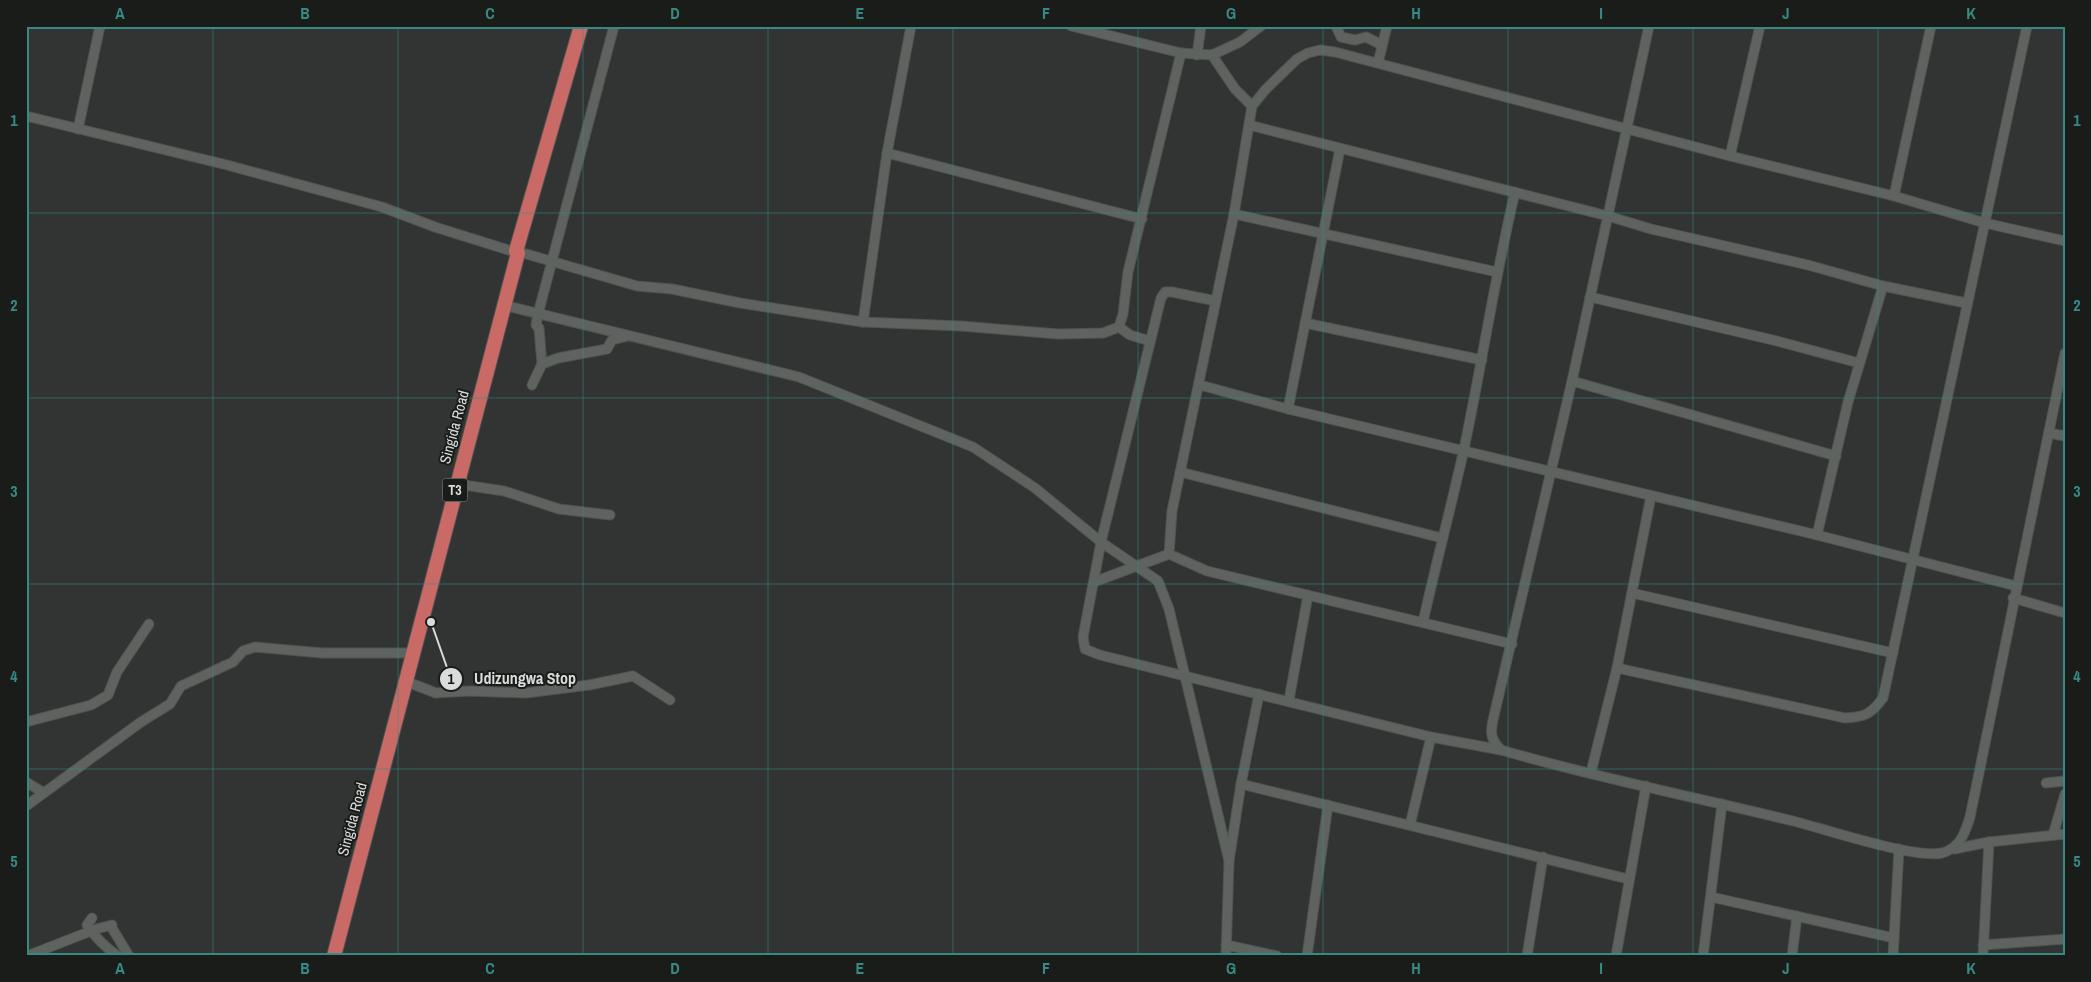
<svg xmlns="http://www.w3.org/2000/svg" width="2091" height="982" font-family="'Archivo Narrow',sans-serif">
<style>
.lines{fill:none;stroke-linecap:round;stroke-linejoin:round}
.minor-casing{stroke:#4f5250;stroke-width:11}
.trunk-casing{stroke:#4f5250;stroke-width:16}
.minor{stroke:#5f6360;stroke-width:9}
.trunk{stroke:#ca6a66;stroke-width:14}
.grid{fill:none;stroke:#378a84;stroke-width:1;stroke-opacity:0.55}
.labels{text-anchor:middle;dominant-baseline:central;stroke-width:4;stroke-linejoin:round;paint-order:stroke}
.shield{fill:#1a1c1a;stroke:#a0a2a0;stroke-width:1}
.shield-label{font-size:14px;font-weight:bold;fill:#d9dcda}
.street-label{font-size:15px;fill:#d9dcda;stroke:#1a1c1a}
.leader{fill:none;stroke:#d9dcda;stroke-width:2}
.callout-dot{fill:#d9dcda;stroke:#1a1c1a;stroke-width:2}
.mark-label{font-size:15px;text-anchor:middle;font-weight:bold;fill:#111}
.callout-label{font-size:16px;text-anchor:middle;font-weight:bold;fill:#d9dcda;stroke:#1a1c1a;stroke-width:4;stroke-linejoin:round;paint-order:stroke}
.neatline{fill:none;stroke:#378a84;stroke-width:2}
.grid-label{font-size:16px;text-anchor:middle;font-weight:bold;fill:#378a84}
</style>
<rect width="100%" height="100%" fill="#313432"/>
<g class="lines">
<defs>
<g id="minor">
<polyline points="1071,26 1181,53 1212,55 1240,42 1261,26"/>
<polyline points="1336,26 1341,37 1355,40 1366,37 1382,45"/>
<path d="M1649 26 1572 381 1493 720C1490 733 1491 740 1501 750 1597 778 1696 797 1793 821 1825 829 1914 859 1942 853 1960 848 1965 833 1970 817L2065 353"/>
<polyline points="1197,55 1201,26"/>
<polyline points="1212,55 1235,89 1252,106"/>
<polyline points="1378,63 1387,26"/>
<polyline points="26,116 227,165 382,207 435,227 518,253"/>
<polyline points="1249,125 1608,216 1651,229 1808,265 1883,286 1966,303"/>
<polyline points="78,129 100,26"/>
<polyline points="887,153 1142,219"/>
<polyline points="1730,156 1760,26"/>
<polyline points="1894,196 1931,26"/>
<polyline points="1234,214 1497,272"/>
<polyline points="516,251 637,286 672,289 740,303 863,322 961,326 1058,334 1103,333 1119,327 1123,314 1128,272 1181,53"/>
<polyline points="1590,297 1777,341 1859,363"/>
<polyline points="1216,301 1172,292 1165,292 1161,298 1101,542 1083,637 1085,649 1100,655 1431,737 1501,750"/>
<polyline points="503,305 799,377 973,447 1035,488 1101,542 1158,581 1169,609 1229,861"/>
<polyline points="863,322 887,153 911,26"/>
<polyline points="1305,323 1482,360"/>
<polyline points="1119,327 1130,335 1150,341"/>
<polyline points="542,364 539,328 536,325 538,314 614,26"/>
<polyline points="1572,381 1836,456"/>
<polyline points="532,385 542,364 558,358 607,349 612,340 628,336"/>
<polyline points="1200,385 1288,409 1817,535 2016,586"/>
<polyline points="1288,409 1340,149"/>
<polyline points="2049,433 2065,436"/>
<polyline points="1180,472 1442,538"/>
<polyline points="457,484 504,491 559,509 610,515"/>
<polyline points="1817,535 1848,402 1883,286"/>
<polyline points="1094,582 1169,554"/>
<polyline points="1632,593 1893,653"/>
<polyline points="2013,598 2065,613"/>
<path d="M1423 622C1436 564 1451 507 1464 449 1482 363 1495 277 1515 192"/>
<polyline points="1512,644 1207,571 1169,554 1172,511 1234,214 1252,106 1266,89 1297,59 1308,53 1320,50 1335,52 1730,156 1894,196 1985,223 2065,241"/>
<path d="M1617 668 1845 718C1865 717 1871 714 1883 698L2027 26"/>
<polyline points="405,681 436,693 469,691 526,693 589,685 633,676 670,700"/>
<polyline points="1289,700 1308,595"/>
<polyline points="26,722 91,705 108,695 117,672 149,624"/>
<polyline points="1591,772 1617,668 1651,496"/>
<polyline points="26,782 44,793"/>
<polyline points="2046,783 2065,781"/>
<polyline points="1241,784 1628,879"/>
<polyline points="26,806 141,722 170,704 181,686 233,662 243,651 255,647 322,653 412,653"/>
<polyline points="1410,825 1431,737"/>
<polyline points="2053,835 2065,794"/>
<polyline points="1954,849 1989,842 2065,834"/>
<polyline points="1711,897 1894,938"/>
<path d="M92 918 87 925C95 937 106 948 118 956"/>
<polyline points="1226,945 1277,956"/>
<polyline points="1983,945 2065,939"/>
<polyline points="27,956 96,929 112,925 112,928 129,956"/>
<polyline points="1226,956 1229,861 1241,784 1259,694"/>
<polyline points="1307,956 1328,805"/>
<polyline points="1527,956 1543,857"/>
<polyline points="1616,956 1646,786"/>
<polyline points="1703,956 1722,804"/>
<polyline points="1792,956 1797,916"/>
<polyline points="1893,956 1899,849"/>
<polyline points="1983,956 1989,842"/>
</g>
<polyline id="trunk" points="334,956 518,253 516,251 581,26"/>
</defs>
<!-- minor casing -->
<use href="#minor" class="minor-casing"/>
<!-- trunk casing -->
<use href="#trunk" class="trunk-casing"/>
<!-- minor -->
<use href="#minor" class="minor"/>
<!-- trunk -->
<use href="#trunk" class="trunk"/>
</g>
<!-- grid -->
<path class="grid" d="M213 26V956M398 26V956M583 26V956M768 26V956M953 26V956M1138 26V956M1323 26V956M1508 26V956M1693 26V956M1878 26V956M26 213H2065M26 398H2065M26 584H2065M26 769H2065"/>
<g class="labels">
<!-- shield labels -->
<rect class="shield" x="442.5" y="478.5" width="25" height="23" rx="4"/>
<g class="shield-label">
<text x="455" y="490">T3</text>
</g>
<!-- street labels -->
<g class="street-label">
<text transform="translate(454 427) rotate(-75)">Singida Road</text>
<text transform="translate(352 819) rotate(-75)">Singida Road</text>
</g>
</g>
<!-- callouts -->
<path class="leader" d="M431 622L451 679"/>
<g class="callout-dot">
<circle cx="431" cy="622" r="5"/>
<circle cx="451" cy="679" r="12"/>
</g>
<g class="mark-label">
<text x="451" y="684">1</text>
</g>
<g class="callout-label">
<text x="525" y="684">Udizungwa Stop</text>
</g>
<!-- border -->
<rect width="2091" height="982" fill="none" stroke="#1a1c1a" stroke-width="55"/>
<rect x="28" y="28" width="2036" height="926" class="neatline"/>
<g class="grid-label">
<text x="120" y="19">A</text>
<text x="305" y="19">B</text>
<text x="490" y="19">C</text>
<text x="675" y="19">D</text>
<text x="860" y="19">E</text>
<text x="1046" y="19">F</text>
<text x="1231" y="19">G</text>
<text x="1416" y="19">H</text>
<text x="1601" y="19">I</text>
<text x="1786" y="19">J</text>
<text x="1971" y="19">K</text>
<text x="14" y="126">1</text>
<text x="2077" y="126">1</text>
<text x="14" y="311">2</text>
<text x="2077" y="311">2</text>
<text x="14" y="497">3</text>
<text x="2077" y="497">3</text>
<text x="14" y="682">4</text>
<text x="2077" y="682">4</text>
<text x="14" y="867">5</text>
<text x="2077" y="867">5</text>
<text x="120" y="974">A</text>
<text x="305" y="974">B</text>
<text x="490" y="974">C</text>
<text x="675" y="974">D</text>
<text x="860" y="974">E</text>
<text x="1046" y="974">F</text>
<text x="1231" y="974">G</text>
<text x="1416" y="974">H</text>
<text x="1601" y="974">I</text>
<text x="1786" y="974">J</text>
<text x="1971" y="974">K</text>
</g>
</svg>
